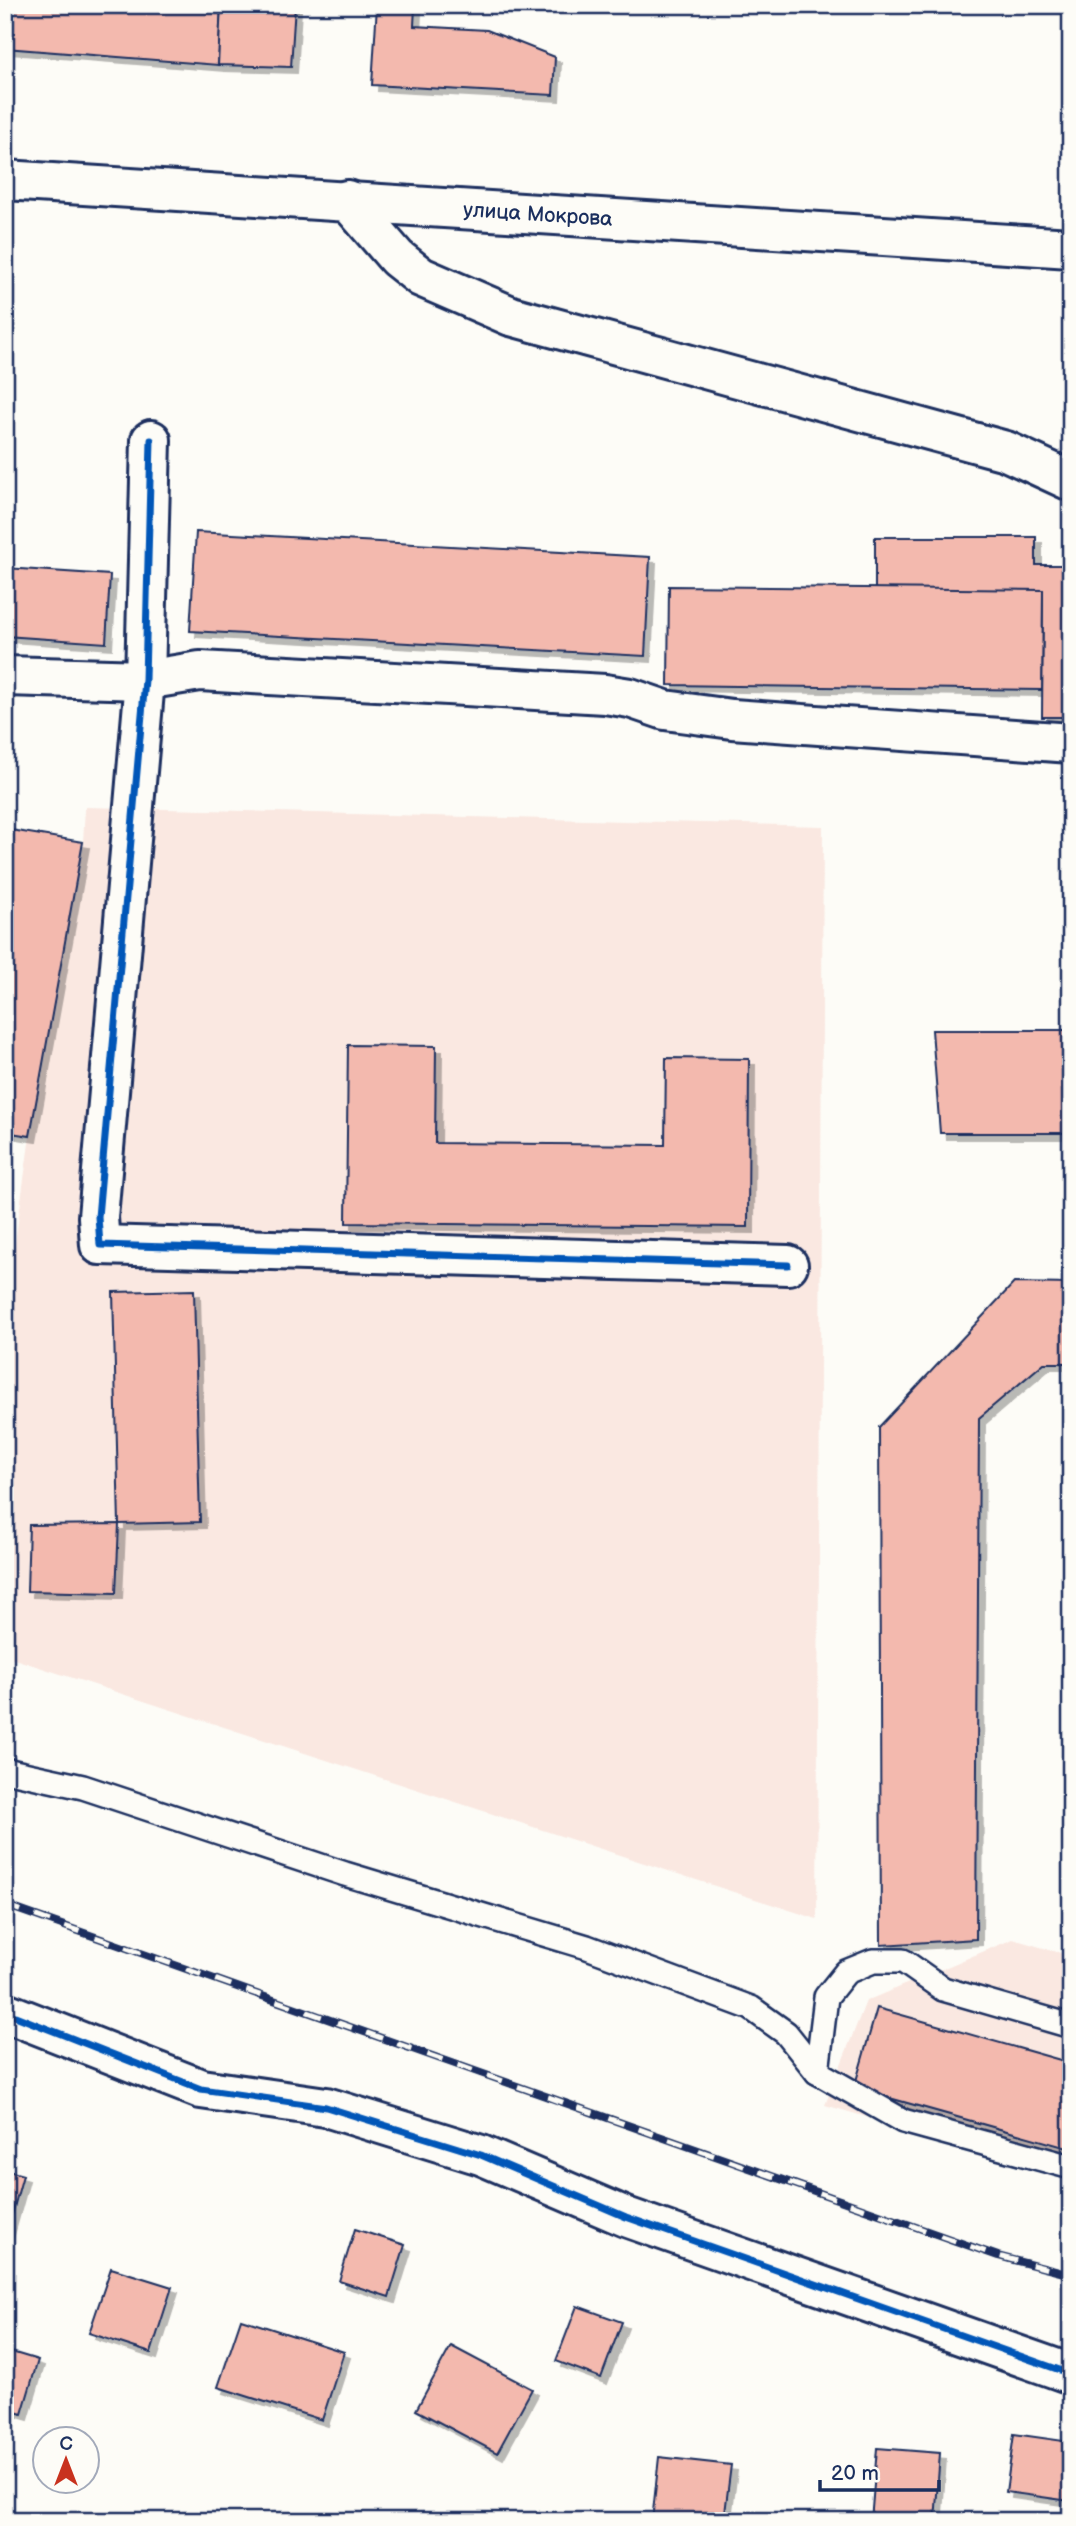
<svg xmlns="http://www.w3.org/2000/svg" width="1076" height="2526" font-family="'Balsamiq Sans',sans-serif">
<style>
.built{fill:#fae8e1}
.building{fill:#f3b9ae;stroke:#1b2f5e;stroke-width:2;filter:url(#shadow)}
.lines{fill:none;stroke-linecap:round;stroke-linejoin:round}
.service-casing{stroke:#1b2f5e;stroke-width:28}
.minor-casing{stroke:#1b2f5e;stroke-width:44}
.secondary-casing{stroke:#1b2f5e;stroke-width:44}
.service{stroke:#fdfcf7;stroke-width:23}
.minor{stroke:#fdfcf7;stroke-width:38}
.secondary{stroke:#fdfcf7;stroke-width:38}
.rail-casing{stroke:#1b2f5e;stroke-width:8}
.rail{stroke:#fdfcf7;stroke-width:5;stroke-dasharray:16;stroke-linecap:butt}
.cycleway-casing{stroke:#fdfcf7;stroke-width:11}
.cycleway{stroke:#0057b8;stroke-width:7}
.labels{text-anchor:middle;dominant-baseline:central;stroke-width:5;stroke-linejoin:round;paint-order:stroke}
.street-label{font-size:21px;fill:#1b2f5e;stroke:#fdfcf7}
</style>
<defs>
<filter id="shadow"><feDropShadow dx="6" dy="6" stdDeviation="0" flood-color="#0004"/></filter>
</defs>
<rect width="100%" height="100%" fill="#fdfcf7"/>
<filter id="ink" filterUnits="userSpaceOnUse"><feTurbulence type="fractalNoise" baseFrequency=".0143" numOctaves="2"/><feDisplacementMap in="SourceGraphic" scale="14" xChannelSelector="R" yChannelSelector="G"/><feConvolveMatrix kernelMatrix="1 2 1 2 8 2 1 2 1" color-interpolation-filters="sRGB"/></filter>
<g filter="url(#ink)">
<!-- built -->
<g class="built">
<polygon points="85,807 823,826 817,1919 5,1656 5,1315 30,1136 83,842"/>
<polygon points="1013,1939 1071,1956 1071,2176 825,2105 866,2001"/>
</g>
<!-- building -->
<g class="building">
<polygon points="5,5 221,5 218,65 5,48"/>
<polygon points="221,5 295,5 291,67 218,65"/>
<polygon points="377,5 415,7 414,26 487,30 555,57 553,95 372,85"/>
<polygon points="196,532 650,557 645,656 190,631"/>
<polygon points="875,537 1036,537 1036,565 1071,565 1071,717 1042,717 1043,590 875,590"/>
<polygon points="5,568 110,575 106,643 5,636"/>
<polygon points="669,586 1043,590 1042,690 668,685"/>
<polygon points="5,829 83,842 30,1136 5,1132"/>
<polygon points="932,1030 1071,1030 1071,1133 940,1133"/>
<polygon points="348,1045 436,1046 435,1143 665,1145 666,1058 749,1059 748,1227 346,1223"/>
<polygon points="1014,1283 1071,1284 1071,1363 1044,1363 979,1418 976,1939 881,1945 879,1427"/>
<polygon points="194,1290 200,1522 119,1524 113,1292"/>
<polygon points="119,1524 116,1593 27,1591 29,1525"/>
<polygon points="877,2008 1071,2063 1071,2149 854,2088"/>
<polygon points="5,2170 23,2175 5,2240"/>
<polygon points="355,2229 405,2245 389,2297 339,2281"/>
<polygon points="111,2268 172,2287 151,2353 89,2333"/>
<polygon points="577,2306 622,2322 601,2378 556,2361"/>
<polygon points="241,2319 344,2352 322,2420 218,2387"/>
<polygon points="451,2346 532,2389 497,2453 416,2410"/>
<polygon points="5,2350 38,2360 22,2414 5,2409"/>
<polygon points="1014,2434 1071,2442 1070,2501 1006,2492"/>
<polygon points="877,2448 940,2453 935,2521 871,2521"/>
<polygon points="659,2457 731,2465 724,2521 652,2521"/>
</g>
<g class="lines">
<defs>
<g id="service">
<polyline points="5,1770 83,1787 345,1874 587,1947 751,2008 786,2033 817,2072 903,2121 1071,2167"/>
<polyline points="817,2072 826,1997 846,1972 873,1961 903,1961 943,1989 1071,2026"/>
</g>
<g id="minor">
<polyline points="347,200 397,258 421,277 511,316 1006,451 1071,481"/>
<polyline points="151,440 145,680 98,1217 100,1245 788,1265"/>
<polyline points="5,676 145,680 200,671 605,694 630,698 665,710 732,719 1071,743"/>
<polyline points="5,2012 201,2089 326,2107 481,2155 626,2217 1071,2374"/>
</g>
<g id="secondary">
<path id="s1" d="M5 180 1071 248"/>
</g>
</defs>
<!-- service casing -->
<use href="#service" class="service-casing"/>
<!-- minor casing -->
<use href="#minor" class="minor-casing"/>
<!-- secondary casing -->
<use href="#secondary" class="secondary-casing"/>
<!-- service -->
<use href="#service" class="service"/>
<!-- minor -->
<use href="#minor" class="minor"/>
<!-- secondary -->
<use href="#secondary" class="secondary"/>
<defs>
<polyline id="rail" points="5,1905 998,2256 1071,2275"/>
</defs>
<!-- rail casing -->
<use href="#rail" class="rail-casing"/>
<!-- rail -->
<use href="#rail" class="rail"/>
<defs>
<g id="cycleway">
<polyline points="151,440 145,680 98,1217 100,1245 788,1265"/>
<polyline points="5,2012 201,2089 326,2107 481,2155 626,2217 1071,2374"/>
</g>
</defs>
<!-- cycleway casing -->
<use href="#cycleway" class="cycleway-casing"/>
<!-- cycleway -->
<use href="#cycleway" class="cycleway"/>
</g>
</g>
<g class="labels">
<!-- street labels -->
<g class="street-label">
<text stroke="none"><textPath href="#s1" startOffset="534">улица Мокрова</textPath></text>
</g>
</g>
<!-- margin -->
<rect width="1076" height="2526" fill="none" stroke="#fdfcf7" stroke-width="28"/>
<rect x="14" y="14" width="1048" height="2498" fill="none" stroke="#1b2f5e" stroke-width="2.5" filter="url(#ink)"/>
<!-- north arrow -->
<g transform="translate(66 2460)"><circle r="33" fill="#fdfcf7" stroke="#a3aaba" stroke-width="2"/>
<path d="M0-5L12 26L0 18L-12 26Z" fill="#c8321e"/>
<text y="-10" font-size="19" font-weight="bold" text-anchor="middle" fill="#1b2f5e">С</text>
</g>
<!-- scale -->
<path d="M820 2480v10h119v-10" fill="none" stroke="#1b2f5e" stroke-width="3.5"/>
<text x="831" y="2480" font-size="21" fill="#1b2f5e" stroke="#fdfcf7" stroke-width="5" paint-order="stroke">20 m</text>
</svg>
